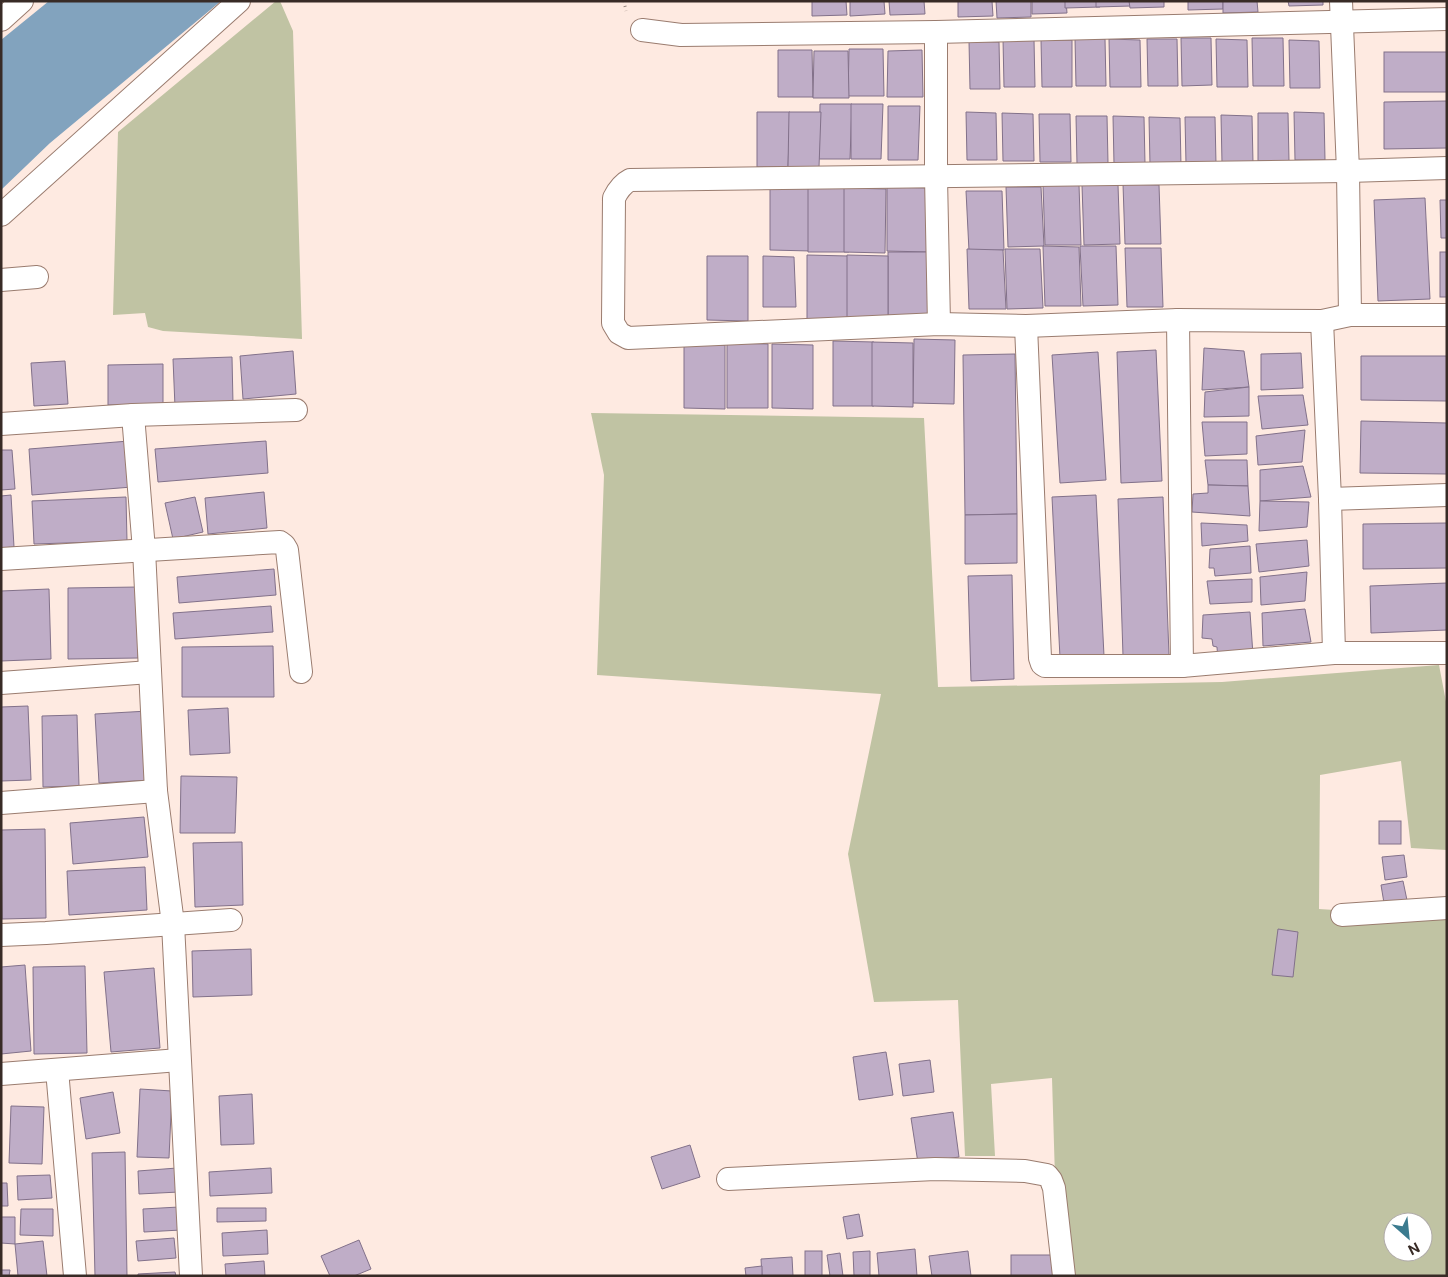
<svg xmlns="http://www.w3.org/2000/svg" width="1448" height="1277" font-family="'Public Sans',sans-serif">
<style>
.green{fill:#c0c3a3;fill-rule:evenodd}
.water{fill:#82a3be}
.building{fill:#bfadc7;stroke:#82718a}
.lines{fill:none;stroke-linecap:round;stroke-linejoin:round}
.minor-casing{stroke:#9a7c6f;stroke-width:24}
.path{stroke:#95857e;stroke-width:3;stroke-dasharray:1 4;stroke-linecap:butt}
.minor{stroke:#fff;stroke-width:22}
</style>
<rect width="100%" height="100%" fill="#feeae1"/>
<!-- green -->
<g class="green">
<polygon points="276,1 280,1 293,31 302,339 163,331 148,327 145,313 113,315 118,132"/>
<path d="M591 413 924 418 938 687 1222 682 1439 665 1447 707V850L1411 848 1401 761 1320 775 1319 909 1447 917V1276H1065L1055 1178 1052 1078 991 1084 995 1156H965L958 1000 874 1002 848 854 881 694 597 675 604 475ZM1393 1222H1423V1252H1393Z"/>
</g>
<!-- water -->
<polygon class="water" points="49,1 221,1 50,143 1,190 1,40"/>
<!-- building -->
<g class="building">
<polygon points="812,1 846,1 847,15 812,16"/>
<polygon points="850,1 884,1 885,14 850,16"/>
<polygon points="889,1 924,1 925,14 890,15"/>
<polygon points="958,1 992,1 993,16 958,17"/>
<polygon points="996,1 1031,1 1031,17 997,18"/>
<polygon points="1032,1 1066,1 1067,13 1032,14"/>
<polygon points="1065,1 1099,1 1100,7 1065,8"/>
<polygon points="1096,1 1131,1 1131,6 1096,7"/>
<polygon points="1129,1 1164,1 1164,7 1130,8"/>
<polygon points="1188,1 1223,1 1223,9 1188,10"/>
<polygon points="1223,1 1257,1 1258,12 1223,13"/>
<polygon points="1288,1 1323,1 1323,5 1289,6"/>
<polygon points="1075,38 1105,39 1106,86 1076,86"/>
<polygon points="1181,38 1211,38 1212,85 1182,86"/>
<polygon points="1252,38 1283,38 1284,86 1253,86"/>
<polygon points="1003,39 1034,40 1035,87 1004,87"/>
<polygon points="1109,39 1140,40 1141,87 1110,87"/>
<polygon points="1147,39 1177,39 1178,86 1148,86"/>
<polygon points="1216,39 1247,40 1248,87 1217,87"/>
<polygon points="1041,40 1072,40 1072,87 1042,87"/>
<polygon points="1289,40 1319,41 1320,88 1290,88"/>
<polygon points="969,41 999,42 1000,89 970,89"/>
<polygon points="849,49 883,49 884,96 848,96"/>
<polygon points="778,50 812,50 813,97 778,97"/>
<polygon points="922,50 923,97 887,97 888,51"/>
<polygon points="814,51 848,51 849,98 813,98"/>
<rect x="1384" y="52" width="63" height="40"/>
<polygon points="1447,101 1447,148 1384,149 1384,102"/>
<polygon points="820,104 852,104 850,159 819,159"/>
<polygon points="851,104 883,104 881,159 851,159"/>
<polygon points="888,106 920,106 918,160 888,160"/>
<polygon points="757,112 790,112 788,167 757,167"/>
<polygon points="789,112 821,112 819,167 788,167"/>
<polygon points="966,112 996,113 997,160 967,160"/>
<polygon points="1294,112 1324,113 1325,160 1295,160"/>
<polygon points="1002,113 1033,114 1034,161 1003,161"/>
<polygon points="1258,113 1288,113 1289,161 1258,161"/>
<polygon points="1039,114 1070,114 1071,162 1040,162"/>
<polygon points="1221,115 1252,116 1253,163 1222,163"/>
<polygon points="1076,116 1107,116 1108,163 1077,164"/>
<polygon points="1113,116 1144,117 1145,164 1114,164"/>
<polygon points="1149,117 1180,118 1181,166 1150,165"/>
<polygon points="1185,117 1215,117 1216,164 1186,164"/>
<polygon points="1123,184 1159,185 1161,244 1125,244"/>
<polygon points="1043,185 1079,185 1081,245 1045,245"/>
<polygon points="1082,185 1118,185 1120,244 1084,245"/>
<polygon points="770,186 811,187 811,251 770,250"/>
<polygon points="808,187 849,188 849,252 808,252"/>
<polygon points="887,187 928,188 928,252 887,251"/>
<polygon points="1006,187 1041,187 1044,246 1008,247"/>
<polygon points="844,188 886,189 885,253 844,252"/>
<polygon points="966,191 1002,191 1004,250 969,251"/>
<polygon points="1425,198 1430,299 1378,301 1374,200"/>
<polygon points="1440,200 1447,200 1447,238 1441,238"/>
<polygon points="1043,246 1079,247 1081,306 1045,306"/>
<polygon points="1080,246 1116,246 1118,305 1083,306"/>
<polygon points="1125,248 1161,248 1163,307 1127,307"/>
<polygon points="967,249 1003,250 1006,309 969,309"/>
<polygon points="1005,249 1040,249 1043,308 1007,309"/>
<rect x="888" y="252" width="41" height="64"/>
<rect x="1440" y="252" width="7" height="45"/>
<polygon points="807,255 848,256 848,320 807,319"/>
<polygon points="847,255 888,256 888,320 847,319"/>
<polygon points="707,256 748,256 748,321 707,320"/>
<polygon points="763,256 794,257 796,307 763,307"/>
<polygon points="914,339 955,340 954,404 913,403"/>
<polygon points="833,341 874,342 874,406 833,406"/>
<polygon points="872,342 913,343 913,407 872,406"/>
<polygon points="727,343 768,344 768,408 727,408"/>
<polygon points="684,344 725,345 725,409 684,408"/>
<polygon points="772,344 813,345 813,409 772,408"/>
<polygon points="1204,348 1244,351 1249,387 1202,390"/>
<polygon points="1156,350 1162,481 1121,483 1117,352"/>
<polygon points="293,351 296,394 243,399 240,356"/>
<polygon points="1098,352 1106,480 1060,483 1052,355"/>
<polygon points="1301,353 1303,388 1261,390 1261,354"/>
<polygon points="1015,354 1017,514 965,515 963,355"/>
<polygon points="1361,356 1447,356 1447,401 1361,400"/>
<polygon points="232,357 233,404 175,407 173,359"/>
<polygon points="65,361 68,404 34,406 31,363"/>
<polygon points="163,364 163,404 108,405 108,365"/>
<polygon points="1249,387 1249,416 1204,417 1205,392"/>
<polygon points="1303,395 1308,425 1262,429 1258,396"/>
<polygon points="1361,421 1447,423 1447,474 1360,473"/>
<polygon points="1202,422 1247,422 1247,454 1205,456"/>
<polygon points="1305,430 1302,462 1258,465 1256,436"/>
<polygon points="129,441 132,487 32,495 29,449"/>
<polygon points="266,441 268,473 158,482 155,449"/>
<polygon points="1,450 12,450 15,489 1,490"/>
<polygon points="1205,460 1247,460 1248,486 1208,485"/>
<polygon points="1303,466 1311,497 1260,501 1260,470"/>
<polygon points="1208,485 1248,486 1250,516 1192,512 1193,494 1208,493"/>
<polygon points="264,492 267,528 208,534 205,498"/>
<polygon points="11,495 14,547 1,548 1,496"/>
<polygon points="1096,495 1104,656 1060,658 1052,497"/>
<polygon points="126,497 127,541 34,544 32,501"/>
<polygon points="195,497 203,532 173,539 165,503"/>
<polygon points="1163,497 1169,655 1123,656 1118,499"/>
<polygon points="1260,501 1309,502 1307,527 1259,531"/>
<polygon points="1017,514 1017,563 965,564 965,515"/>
<polygon points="1201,523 1247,525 1248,541 1202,546"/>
<polygon points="1447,523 1447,568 1363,569 1363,524"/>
<polygon points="1307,540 1309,566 1259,572 1256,544"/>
<polygon points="1250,546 1251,573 1215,576 1214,568 1209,568 1210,549"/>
<polygon points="274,569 276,595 179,603 177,577"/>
<polygon points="1307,572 1305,601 1261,605 1260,577"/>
<polygon points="1012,575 1014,679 971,681 968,576"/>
<polygon points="1252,579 1252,602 1210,604 1207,581"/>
<polygon points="1447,583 1447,630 1371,633 1370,586"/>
<polygon points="139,587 138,658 68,659 68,588"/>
<polygon points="49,589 51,659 1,661 1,591"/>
<polygon points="271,606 273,632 175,639 173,613"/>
<polygon points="1305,609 1311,642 1263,646 1262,613"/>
<polygon points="1250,612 1253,655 1218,661 1217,647 1213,646 1212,639 1202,638 1203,615"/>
<polygon points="273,646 274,697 182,697 182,647"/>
<polygon points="28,706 31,780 1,781 1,707"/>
<polygon points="228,708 230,753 190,755 188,710"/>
<polygon points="148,711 151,780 99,783 95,714"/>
<polygon points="77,715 79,786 43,787 42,716"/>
<polygon points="181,776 237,777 235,833 180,833"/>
<polygon points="144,817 148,857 73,864 70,823"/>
<rect x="1379" y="821" width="22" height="23"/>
<polygon points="45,829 46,918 2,919 1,830"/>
<polygon points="242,842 243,905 195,907 193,843"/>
<polygon points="1404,855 1407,877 1385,880 1382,857"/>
<polygon points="145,867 147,910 69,915 67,871"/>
<polygon points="1403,881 1408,905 1385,909 1381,885"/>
<polygon points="1278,929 1298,932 1293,977 1272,975"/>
<polygon points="251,949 252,995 193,997 192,951"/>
<polygon points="25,965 31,1051 1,1054 1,967"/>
<polygon points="85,966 87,1053 34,1054 33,967"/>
<polygon points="154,968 160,1048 111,1052 104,972"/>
<polygon points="886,1052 893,1095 859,1100 853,1057"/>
<polygon points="930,1060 934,1092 903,1096 899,1064"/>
<polygon points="140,1089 172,1091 169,1158 137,1157"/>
<polygon points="113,1092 120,1133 86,1139 80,1098"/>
<polygon points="252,1094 254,1144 221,1145 219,1096"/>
<polygon points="11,1106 44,1107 42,1164 9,1163"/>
<polygon points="953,1112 959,1157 918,1163 911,1118"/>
<polygon points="690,1145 700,1177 662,1189 651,1157"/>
<polygon points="125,1152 127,1276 95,1276 92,1153"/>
<polygon points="177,1168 179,1192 139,1194 138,1171"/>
<polygon points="271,1168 272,1193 210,1196 209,1172"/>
<polygon points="50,1175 52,1198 18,1200 17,1176"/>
<polygon points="1,1183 7,1183 8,1206 1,1206"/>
<polygon points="179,1207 181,1230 144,1232 143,1209"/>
<polygon points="217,1208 266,1208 266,1221 217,1222"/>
<polygon points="21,1209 53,1209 53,1236 20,1235"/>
<polygon points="859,1214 863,1236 847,1239 843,1217"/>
<polygon points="1,1217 15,1217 15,1244 1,1243"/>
<polygon points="267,1230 268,1254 223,1256 222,1233"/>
<polygon points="174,1238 176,1258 138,1261 136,1241"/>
<polygon points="359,1240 371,1269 354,1276 330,1276 321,1256"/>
<polygon points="43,1241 47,1276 18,1276 15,1244"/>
<polygon points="915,1249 917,1276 879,1276 877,1253"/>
<rect x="805" y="1251" width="17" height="25"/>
<polygon points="870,1251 870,1276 854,1276 853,1252"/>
<polygon points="968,1251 971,1276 932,1276 929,1256"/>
<polygon points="840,1253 843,1276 830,1276 827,1255"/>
<rect x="1011" y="1255" width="44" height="21"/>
<polygon points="792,1257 793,1276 762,1276 761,1259"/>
<polygon points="264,1261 265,1276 226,1276 225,1264"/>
<polygon points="762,1266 762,1276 746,1276 745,1268"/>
<polygon points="1,1270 10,1270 9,1276 1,1276"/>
<polygon points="175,1272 176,1276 138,1276 138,1274"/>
</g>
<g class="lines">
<defs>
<g id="minor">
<polyline points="1341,1 1348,171 1350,315"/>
<polyline points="1,20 22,1"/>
<polyline points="642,30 681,35 936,32 1447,19"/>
<polyline points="936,32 936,177 939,324"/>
<path d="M1447 168 1348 171 630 180C622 184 618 190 614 198L613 323 619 333 628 338 939 324 1026 326 1178 320 1322 321 1350 315H1447"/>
<polyline points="1,215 239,1"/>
<polyline points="1,280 37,277"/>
<polyline points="1178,320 1182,666"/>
<polyline points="1322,321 1330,499 1334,653"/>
<polyline points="1026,326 1040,658 1042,664 1045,666 1182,666 1334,653 1447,653"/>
<polyline points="133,415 144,550 156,791 173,924 191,1276"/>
<polyline points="1,424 133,415 296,410"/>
<polyline points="1330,499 1447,495"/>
<polyline points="1,559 280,542 284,545 287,550 301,672"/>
<polyline points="1,683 150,672"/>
<polyline points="1,803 156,791"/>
<polyline points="1342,915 1447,908"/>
<polyline points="1,935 46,933 231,920"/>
<polyline points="57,1070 75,1276"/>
<polyline points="1,1074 179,1060"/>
<polyline points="728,1179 935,1169 1025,1171 1047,1175 1051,1180 1054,1188 1064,1276"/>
</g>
</defs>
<!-- minor casing -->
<use href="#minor" class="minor-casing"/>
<!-- path -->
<polyline class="path" points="624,1 626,11"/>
<!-- minor -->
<use href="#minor" class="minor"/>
</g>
<!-- border -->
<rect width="1448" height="1277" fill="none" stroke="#382b26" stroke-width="5"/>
<!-- north arrow -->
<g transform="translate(1408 1237) rotate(153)"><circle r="24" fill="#ffffff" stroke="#afaaa8"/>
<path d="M0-4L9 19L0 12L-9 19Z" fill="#3b7b8f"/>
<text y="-8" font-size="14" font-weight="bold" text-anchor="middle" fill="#382b26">N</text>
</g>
</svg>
